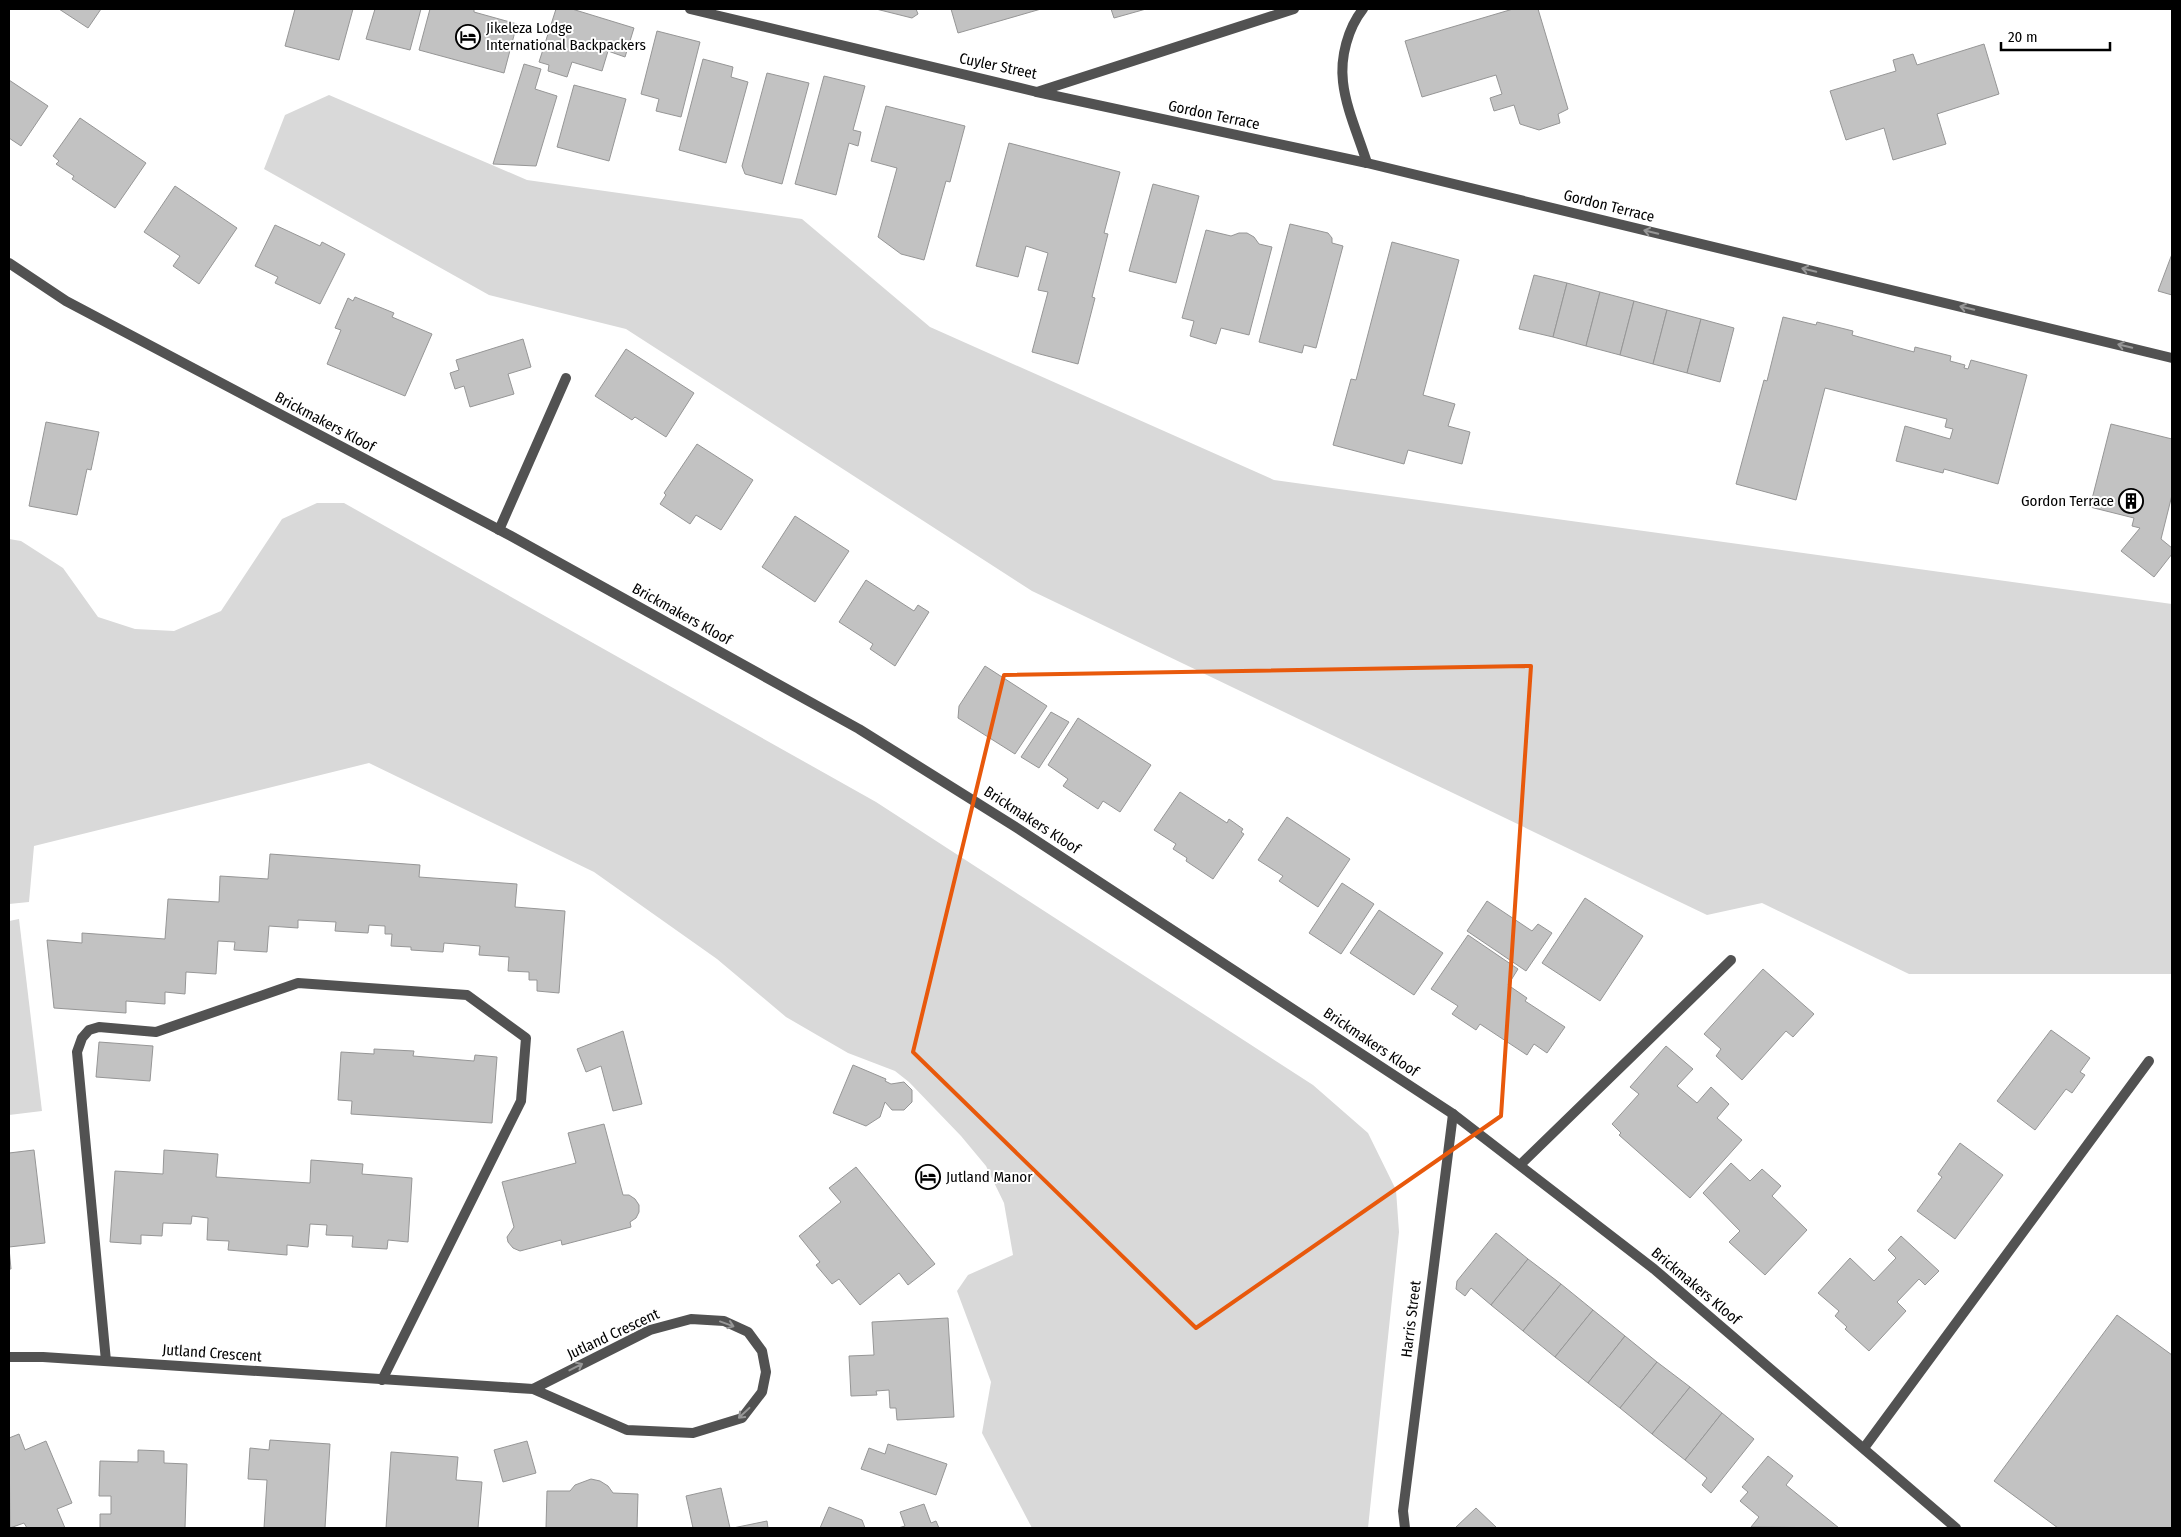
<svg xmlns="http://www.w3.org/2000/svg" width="2181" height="1537" font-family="'Fira Sans Condensed',sans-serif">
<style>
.green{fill:#d9d9d9}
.building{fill:#c2c2c2;stroke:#969696}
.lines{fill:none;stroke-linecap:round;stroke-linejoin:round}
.service{stroke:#525252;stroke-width:10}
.minor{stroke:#525252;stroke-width:10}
.tertiary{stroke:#525252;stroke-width:10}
.oneway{stroke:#979797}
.marked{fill:none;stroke:#e8590c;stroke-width:4;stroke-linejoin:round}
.labels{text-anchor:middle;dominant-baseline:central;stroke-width:4;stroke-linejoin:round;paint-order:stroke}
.poi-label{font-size:15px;fill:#000;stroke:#fff;text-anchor:start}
.street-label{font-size:15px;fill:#000;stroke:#fff}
</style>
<rect width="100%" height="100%" fill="#fff"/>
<!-- green -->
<g class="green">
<polygon points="329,95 527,180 802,219 930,327 1274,480 2172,604 2172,974 1909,974 1762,903 1707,915 1032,591 626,329 489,295 264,169 285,115"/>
<polygon points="317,503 344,503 876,802 1313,1085 1368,1133 1396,1190 1399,1232 1368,1528 1032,1528 982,1433 991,1382 957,1291 968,1275 1013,1255 1004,1203 986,1166 961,1136 909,1082 895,1071 848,1053 786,1017 717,959 594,872 369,763 34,846 29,902 9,904 9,539 21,541 63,568 98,617 135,629 174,631 221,611 282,519"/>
<polygon points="19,919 42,1111 9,1115 9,921"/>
</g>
<!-- building -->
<g class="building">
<polygon points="59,9 101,9 88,28"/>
<polygon points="295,9 353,9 339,60 285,46"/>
<polygon points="375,9 421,9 410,50 366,39"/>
<polygon points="430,9 474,9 474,12 517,24 504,73 419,50"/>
<polygon points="556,9 572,9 634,28 625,57 608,51 602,71 572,62 567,77 548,71 549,65 539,62"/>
<polygon points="876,9 916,9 918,14 912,18"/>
<polygon points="951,9 1041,9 958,33"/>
<polygon points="1111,9 1146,9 1114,18"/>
<polygon points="1513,9 1538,9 1568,109 1558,114 1560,123 1539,130 1520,124 1514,105 1494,111 1490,98 1502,94 1496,75 1422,97 1405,41"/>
<polygon points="657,31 700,42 681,117 656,111 659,99 641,94"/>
<polygon points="1984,44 1999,94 1937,114 1946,144 1893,160 1884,128 1846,140 1830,91 1896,71 1893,60 1913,54 1917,65"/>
<polygon points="703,59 733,67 731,77 748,82 726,163 679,150"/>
<polygon points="524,64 541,69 535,89 557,96 536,166 493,164"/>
<polygon points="767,73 809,83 782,184 745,174 742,166"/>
<polygon points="824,76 865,86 853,130 861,132 858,146 849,143 836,195 795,184"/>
<polygon points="9,80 48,106 21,146 9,138"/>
<polygon points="574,85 626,99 609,161 557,147"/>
<polygon points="886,106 965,126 950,182 946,181 924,260 901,254 878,237 897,168 871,161"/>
<polygon points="80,118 146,163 115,208 72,179 74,176 56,164 59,161 53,156"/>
<polygon points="1009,143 1120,172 1104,233 1108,234 1092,297 1095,298 1078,364 1032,352 1048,292 1038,290 1048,253 1026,246 1018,277 976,266"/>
<polygon points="1153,184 1199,196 1176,283 1129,271"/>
<polygon points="175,186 237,228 199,284 173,266 180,256 144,232"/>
<polygon points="1290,224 1328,233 1332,238 1332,243 1343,246 1316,348 1304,345 1302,353 1259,342"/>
<polygon points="275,225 320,246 322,242 345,254 320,304 275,283 278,277 255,266"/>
<polygon points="1206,230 1231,236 1239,233 1247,233 1254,237 1259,244 1272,247 1249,335 1221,328 1216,344 1190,336 1194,321 1182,318"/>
<polygon points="1392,242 1459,260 1423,395 1455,404 1448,426 1470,432 1462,464 1408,450 1404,464 1333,445 1351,379 1356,380"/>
<polygon points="2172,254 2172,295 2158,291"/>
<polygon points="1534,275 1567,283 1553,337 1519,329"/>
<polygon points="1567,283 1600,292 1586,346 1553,337"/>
<polygon points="1600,292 1634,301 1620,355 1586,346"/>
<polygon points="355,297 394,313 392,317 432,334 405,396 327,364 341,330 335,328 348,298 353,301"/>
<polygon points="1634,301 1667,310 1653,364 1620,355"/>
<polygon points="1667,310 1701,319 1687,373 1653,364"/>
<polygon points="1783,317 1816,325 1817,322 1853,331 1852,335 1914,352 1915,347 1951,356 1950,361 1965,365 1964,368 1968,369 1971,360 2027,375 1998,484 1944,469 1943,473 1896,461 1905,426 1950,439 1953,429 1945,427 1947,419 1825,388 1796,500 1736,484 1764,380 1767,381"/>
<polygon points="1701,319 1734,328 1720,382 1687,373"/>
<polygon points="523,339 531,367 508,374 514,394 470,407 464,386 455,389 450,373 459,370 456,360"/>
<polygon points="626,349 694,393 666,437 635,417 632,420 595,396"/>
<polygon points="46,422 99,432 91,470 87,469 77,515 29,506"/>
<polygon points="2111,424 2172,439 2172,495 2161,539 2172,548 2172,554 2154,577 2121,551 2140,528 2132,526 2134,518 2090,507"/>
<polygon points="697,444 753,480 721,530 696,515 690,524 660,504 666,495 664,493"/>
<polygon points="795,516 849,551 815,602 762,567"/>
<polygon points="866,580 914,611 918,605 929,612 895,666 870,649 873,644 839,622"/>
<polygon points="985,666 1047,706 1015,754 958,718 959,706"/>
<polygon points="1051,712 1069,722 1039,768 1021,757"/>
<polygon points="1078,718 1151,765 1120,812 1103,801 1098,809 1063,786 1068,779 1048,765"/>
<polygon points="1180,792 1227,823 1229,819 1243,829 1241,832 1244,834 1213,879 1186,861 1187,858 1173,849 1176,844 1154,830"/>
<polygon points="1287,817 1350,859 1318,907 1279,881 1283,876 1258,860"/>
<polygon points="270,854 420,865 419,877 517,884 515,907 565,911 559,993 537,991 537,980 529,980 529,972 508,971 509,957 479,955 480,946 444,943 443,952 411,950 411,947 391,946 392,934 385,934 385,926 369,925 368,933 335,931 336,922 298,920 298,928 269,926 267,952 234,950 235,942 218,941 216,974 186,972 185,994 165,992 165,1004 126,1001 126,1013 54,1008 47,940 82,943 82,933 165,939 168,899 219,902 220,876 268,879"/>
<polygon points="1342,883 1374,904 1341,954 1309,933"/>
<polygon points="1585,898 1643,936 1600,1001 1542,963"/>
<polygon points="1487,901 1532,931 1538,924 1552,933 1526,971 1467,931"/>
<polygon points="1379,910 1443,953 1414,995 1350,953"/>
<polygon points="1468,935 1518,969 1508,985 1527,998 1525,1001 1565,1027 1547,1053 1534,1044 1527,1055 1480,1024 1476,1030 1452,1014 1458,1006 1431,989"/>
<polygon points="1763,969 1814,1014 1793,1037 1786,1031 1742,1080 1716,1056 1721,1049 1704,1034"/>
<polygon points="2051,1030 2090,1058 2080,1072 2085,1075 2072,1093 2066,1089 2035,1130 1997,1101"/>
<polygon points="623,1031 642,1104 613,1111 601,1066 586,1072 577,1049"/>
<polygon points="99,1042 153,1046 150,1081 96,1077"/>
<polygon points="1666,1046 1693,1069 1677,1086 1697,1103 1711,1087 1729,1104 1717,1118 1742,1140 1690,1198 1619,1135 1621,1133 1612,1124 1639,1094 1630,1087"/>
<polygon points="374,1049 414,1051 413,1056 474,1061 475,1055 497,1057 492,1123 351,1114 352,1101 338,1100 341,1052 374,1054"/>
<polygon points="853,1065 886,1079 885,1081 891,1084 904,1082 912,1090 912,1102 904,1110 892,1110 885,1102 880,1117 866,1126 833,1113"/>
<polygon points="604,1124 623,1195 629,1195 635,1199 639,1205 639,1212 636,1218 630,1222 631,1227 562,1245 561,1240 520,1251 513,1248 508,1242 507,1237 514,1227 502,1182 576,1163 568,1133"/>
<polygon points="1960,1143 2003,1175 1955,1239 1917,1211 1942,1177 1938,1174"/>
<polygon points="34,1150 45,1243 9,1247 9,1153"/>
<polygon points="164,1150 218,1154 216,1177 310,1183 311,1160 363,1164 362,1174 412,1178 408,1242 388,1240 387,1249 352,1247 353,1236 326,1235 327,1225 310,1224 308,1247 287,1245 287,1255 228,1250 229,1241 207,1240 208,1218 192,1216 191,1224 163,1223 162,1236 141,1235 141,1244 110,1242 115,1171 163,1174"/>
<polygon points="1731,1163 1750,1181 1762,1169 1781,1186 1772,1196 1807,1230 1765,1275 1729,1242 1740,1231 1703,1193"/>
<polygon points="856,1167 935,1264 908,1285 899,1273 860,1305 839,1279 832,1284 816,1265 820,1262 799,1236 841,1202 829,1188"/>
<polygon points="1496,1233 1528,1259 1491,1305 1471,1288 1465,1296 1456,1289 1457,1281"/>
<polygon points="1901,1236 1939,1271 1925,1285 1919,1279 1897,1302 1906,1311 1869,1351 1845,1329 1847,1327 1835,1316 1839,1311 1818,1293 1850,1258 1874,1281 1896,1258 1888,1250"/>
<polygon points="9,1248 11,1269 9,1269"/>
<polygon points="1528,1259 1561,1284 1523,1331 1491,1305"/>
<polygon points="1561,1284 1593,1310 1555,1357 1523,1331"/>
<polygon points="1593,1310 1625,1336 1588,1383 1555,1357"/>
<polygon points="2117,1315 2172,1355 2172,1528 2058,1528 1994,1481"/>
<polygon points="948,1318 954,1417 897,1420 896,1408 890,1408 889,1390 876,1391 877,1395 851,1396 849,1356 874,1355 872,1322"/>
<polygon points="1625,1336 1657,1362 1620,1408 1588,1383"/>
<polygon points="1657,1362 1690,1387 1652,1434 1620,1408"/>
<polygon points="1690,1387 1722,1413 1685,1460 1652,1434"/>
<polygon points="1722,1413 1754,1439 1711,1493 1702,1485 1707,1478 1685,1460"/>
<polygon points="19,1434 25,1450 46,1441 72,1503 57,1509 65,1528 27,1528 24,1523 10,1528 9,1438"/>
<polygon points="270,1440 330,1444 325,1528 264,1528 267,1480 248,1479 250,1448 269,1450"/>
<polygon points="527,1441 536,1473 503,1482 494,1450"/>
<polygon points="888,1444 947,1464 936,1495 861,1469 869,1448 885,1454"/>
<polygon points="138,1450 164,1451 164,1463 187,1464 185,1528 100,1528 100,1514 111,1514 111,1496 99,1496 100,1461 138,1462"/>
<polygon points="391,1452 458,1457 456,1480 482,1482 478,1528 386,1528"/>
<polygon points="1768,1456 1793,1476 1786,1485 1839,1528 1751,1527 1759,1517 1740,1501 1748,1492 1742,1487"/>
<polygon points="591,1479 600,1481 608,1486 613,1493 638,1494 637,1528 546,1528 547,1491 570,1491 575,1485"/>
<polygon points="721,1488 730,1528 693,1528 686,1496"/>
<polygon points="924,1504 931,1523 936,1521 939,1528 898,1528 905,1526 900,1512"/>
<polygon points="829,1507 862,1520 865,1528 820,1528"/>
<polygon points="1476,1508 1497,1528 1455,1528"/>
<polygon points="767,1521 768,1528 733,1528"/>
</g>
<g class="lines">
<!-- service -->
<g class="service">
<polyline points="106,1361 77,1052 82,1038 89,1030 99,1027 156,1032 298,983 467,995 526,1038 521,1101 382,1380"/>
<polyline points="1864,1448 2149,1061"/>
</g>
<!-- minor -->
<g class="minor">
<polyline points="690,9 1037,92 1294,9"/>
<path d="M1363 9C1348 28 1340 57 1343 82 1346 109 1359 137 1367 163"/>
<polyline points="1037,92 1367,163 2172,358"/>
<polyline points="499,530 566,378"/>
<polyline points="1520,1165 1731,960"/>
<polyline points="9,1357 43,1357 533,1389 627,1430 693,1433 742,1418 762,1392 766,1372 762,1351 748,1332 724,1321 691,1319 650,1330 533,1389"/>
<polyline points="1405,1528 1403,1511 1453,1114"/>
</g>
<!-- tertiary -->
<polyline class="tertiary" points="9,263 66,301 511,536 859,729 1014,826 1453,1114 1654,1269 1956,1528"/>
</g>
<!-- one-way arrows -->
<defs><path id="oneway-shaft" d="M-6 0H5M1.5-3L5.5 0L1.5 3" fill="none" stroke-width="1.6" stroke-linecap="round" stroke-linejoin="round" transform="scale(1.25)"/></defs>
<g class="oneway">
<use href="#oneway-shaft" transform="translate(1651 232) rotate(-166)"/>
<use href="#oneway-shaft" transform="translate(1809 270) rotate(-166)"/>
<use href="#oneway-shaft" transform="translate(1967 308) rotate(-166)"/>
<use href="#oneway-shaft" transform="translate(2125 346) rotate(-166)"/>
<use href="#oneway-shaft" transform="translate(727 1324) rotate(20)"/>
<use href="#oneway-shaft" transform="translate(576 1367) rotate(-27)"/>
<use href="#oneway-shaft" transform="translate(744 1413) rotate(137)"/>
</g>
<!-- marked area -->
<path class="marked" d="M1531 666 1501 1116 1196 1328 913 1052 1004 675Z"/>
<!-- icons -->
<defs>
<symbol id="hotel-ring" viewBox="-11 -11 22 22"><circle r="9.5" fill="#fff" stroke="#000" stroke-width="1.5"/><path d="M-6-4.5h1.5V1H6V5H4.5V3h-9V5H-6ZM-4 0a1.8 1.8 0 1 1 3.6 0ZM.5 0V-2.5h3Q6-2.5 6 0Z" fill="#000"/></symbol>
<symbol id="building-ring" viewBox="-11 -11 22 22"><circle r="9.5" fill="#fff" stroke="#000" stroke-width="1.5"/><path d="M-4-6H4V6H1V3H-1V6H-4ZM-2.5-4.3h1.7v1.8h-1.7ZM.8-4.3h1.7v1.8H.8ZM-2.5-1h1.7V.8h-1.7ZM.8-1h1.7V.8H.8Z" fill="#000"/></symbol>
</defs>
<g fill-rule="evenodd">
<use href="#hotel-ring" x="454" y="23" width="28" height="28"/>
<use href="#building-ring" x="2117" y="487" width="28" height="28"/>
<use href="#hotel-ring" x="914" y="1163" width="28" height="28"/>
</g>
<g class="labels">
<!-- poi labels -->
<g class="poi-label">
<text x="486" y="28">Jikeleza Lodge<tspan x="486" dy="17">International Backpackers</tspan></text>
<text x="2114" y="501" text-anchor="end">Gordon Terrace</text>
<text x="946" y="1177">Jutland Manor</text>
</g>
<!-- street labels -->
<g class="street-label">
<text transform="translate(998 66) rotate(12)">Cuyler Street</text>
<text transform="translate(1214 115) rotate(12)">Gordon Terrace</text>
<text transform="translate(1609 206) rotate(14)">Gordon Terrace</text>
<text transform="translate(325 422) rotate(28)">Brickmakers Kloof</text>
<text transform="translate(682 614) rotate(29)">Brickmakers Kloof</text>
<text transform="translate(1032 820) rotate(33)">Brickmakers Kloof</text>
<text transform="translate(1371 1042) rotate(34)">Brickmakers Kloof</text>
<text transform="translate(1696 1286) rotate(40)">Brickmakers Kloof</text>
<text transform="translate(1411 1319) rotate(-83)">Harris Street</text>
<text transform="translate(613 1334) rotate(-25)">Jutland Crescent</text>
<text transform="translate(212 1353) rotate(4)">Jutland Crescent</text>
</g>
</g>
<!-- border -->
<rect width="2181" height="1537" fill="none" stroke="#000000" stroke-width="20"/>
<!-- scale -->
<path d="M2001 42v8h109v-8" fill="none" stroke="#000000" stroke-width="2.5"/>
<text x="2008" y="42" font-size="15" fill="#000000" stroke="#ffffff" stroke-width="4" paint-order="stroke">20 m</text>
</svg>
